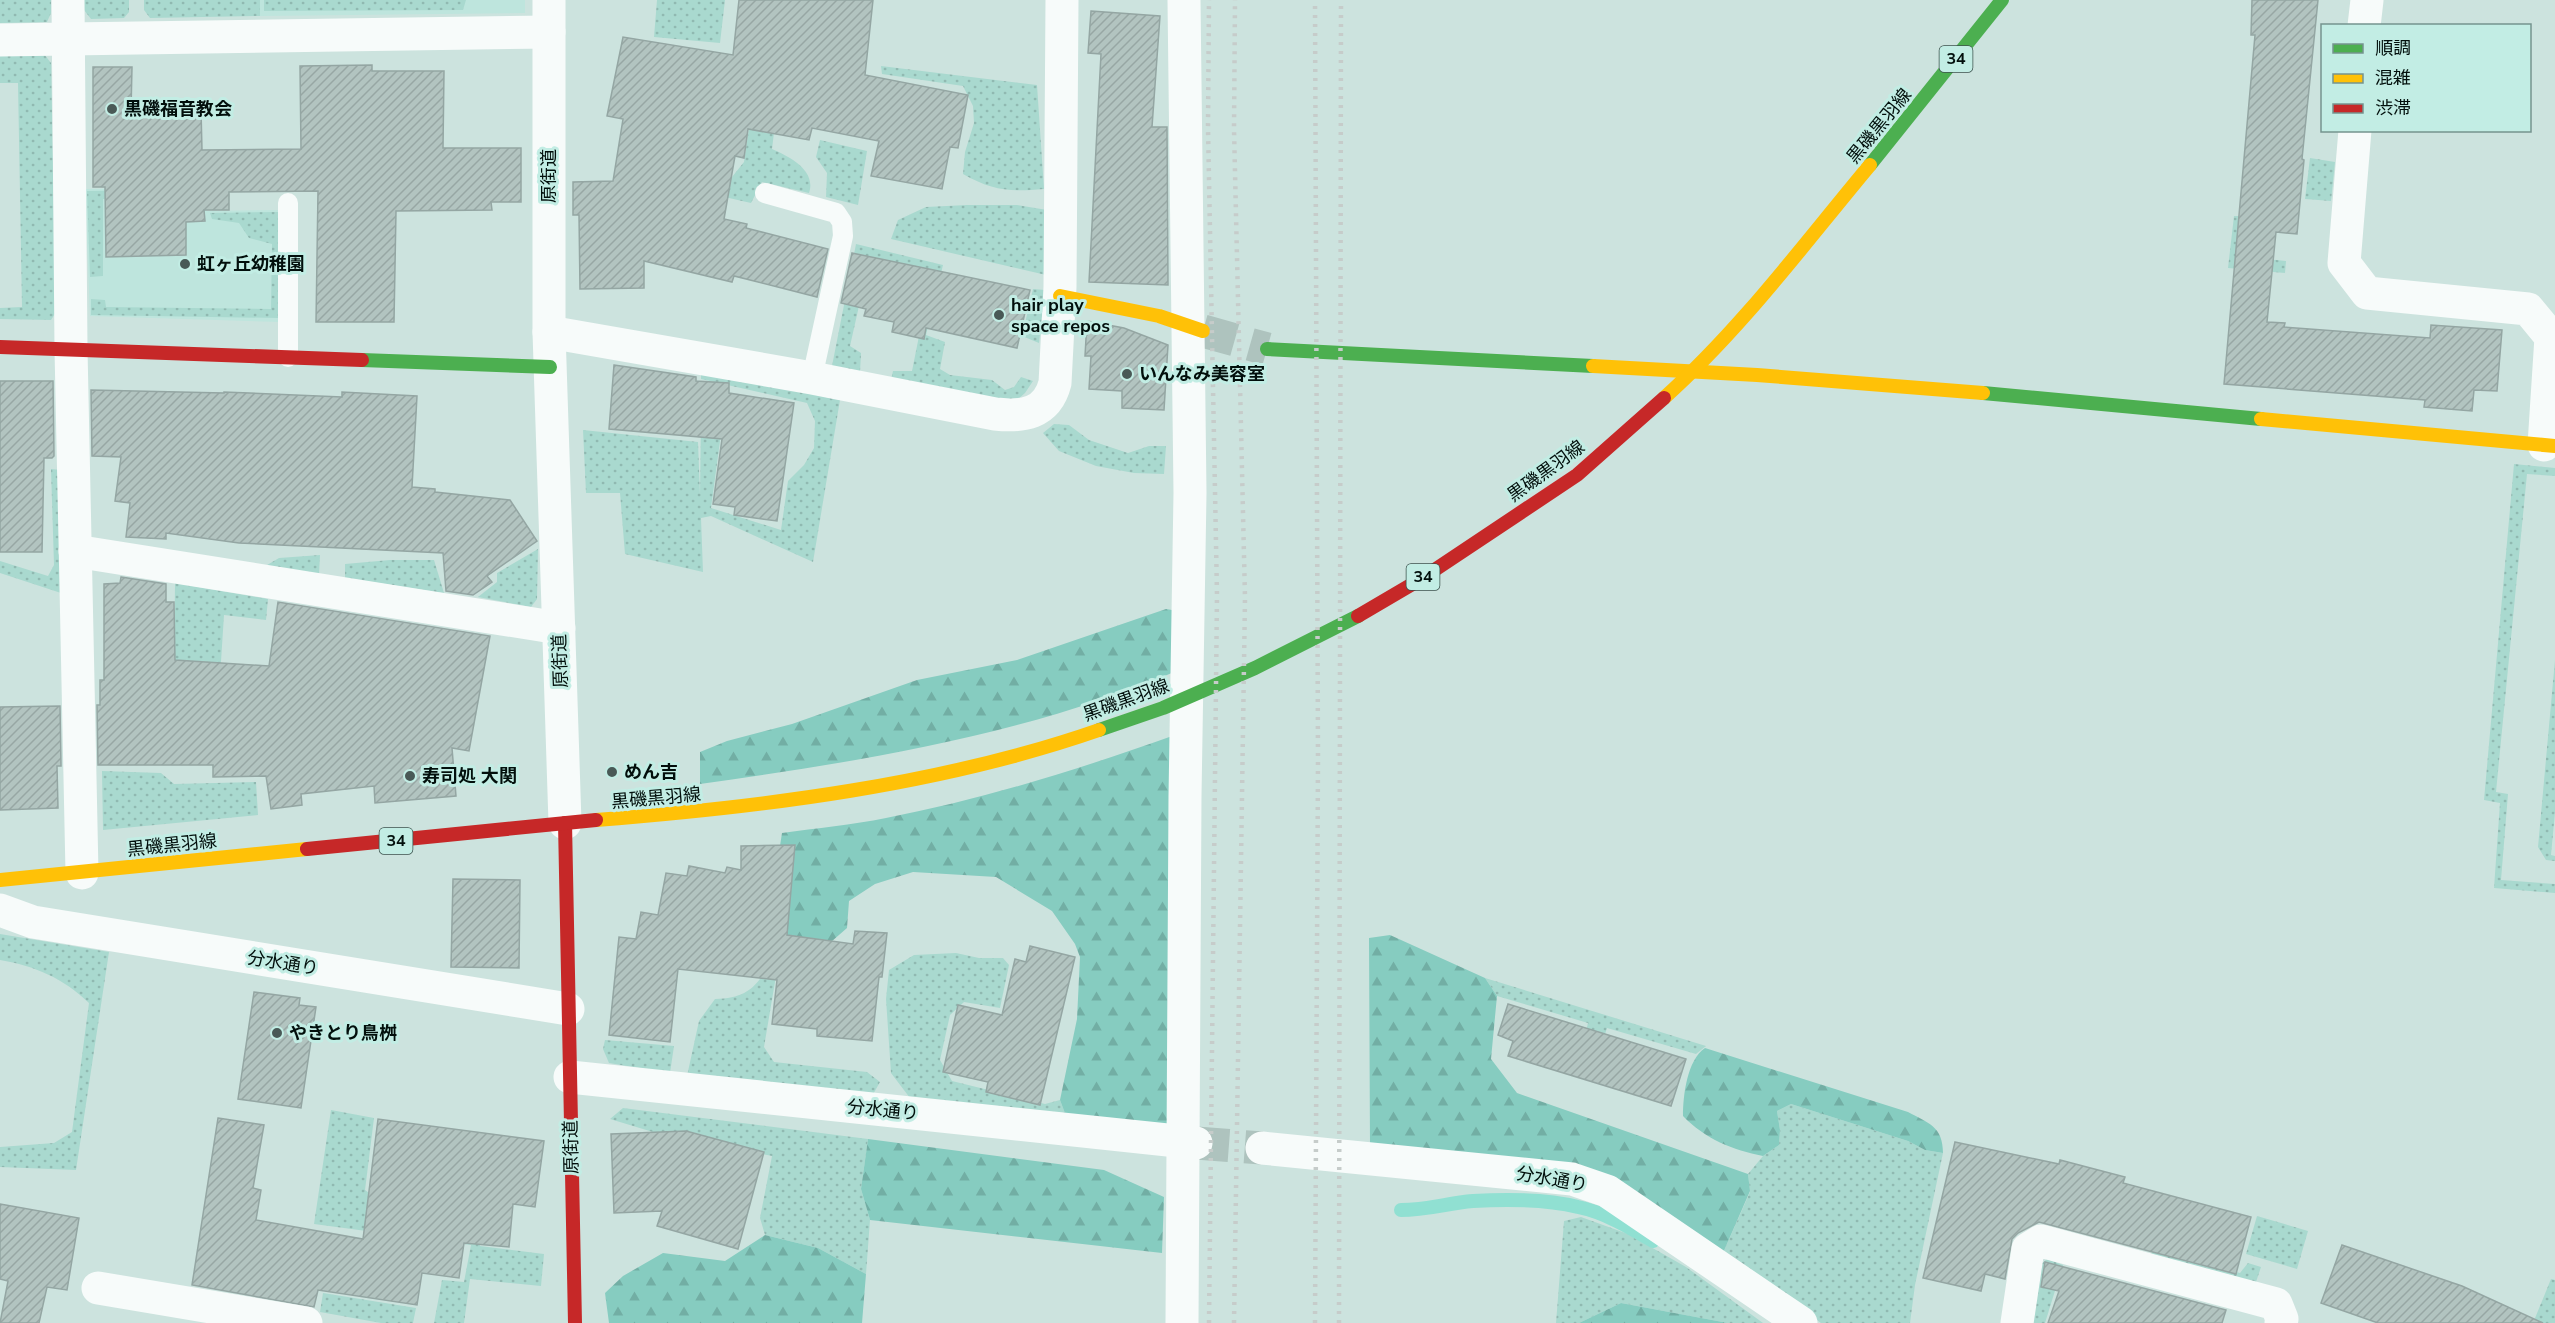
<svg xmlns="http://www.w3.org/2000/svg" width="2555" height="1323" font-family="'Nunito Sans','Noto Sans JP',sans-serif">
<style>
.built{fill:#bee5dd}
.grass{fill:url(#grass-dots)}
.forest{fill:url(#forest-firs)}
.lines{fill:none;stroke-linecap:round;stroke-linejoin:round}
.stream{stroke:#90e0d2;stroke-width:14}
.building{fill:url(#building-hatch);stroke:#94a6a3;stroke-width:1.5}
.street-tunnel{stroke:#aec3be;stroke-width:33;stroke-dasharray:33 16;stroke-linecap:butt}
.secondary-tunnel{stroke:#aec3be;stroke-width:33;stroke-dasharray:33 16;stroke-linecap:butt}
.lane{stroke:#f7fbfa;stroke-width:20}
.street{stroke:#f7fbfa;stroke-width:33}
.fast{stroke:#4caf50;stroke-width:14}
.slow{stroke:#ffc107;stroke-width:14}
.jam{stroke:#c62828;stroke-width:14}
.rail{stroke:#c6ccca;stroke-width:4.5;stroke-dasharray:3 6;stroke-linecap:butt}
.poi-dot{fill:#495956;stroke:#c2ede4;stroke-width:2}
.labels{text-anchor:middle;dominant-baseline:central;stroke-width:6;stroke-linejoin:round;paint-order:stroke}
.shield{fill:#c2ede4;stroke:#3c524d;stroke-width:1.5}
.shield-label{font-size:16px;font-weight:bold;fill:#020f0c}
.poi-label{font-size:18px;font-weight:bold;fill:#020f0c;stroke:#c2ede4;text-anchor:start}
.street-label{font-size:18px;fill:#020f0c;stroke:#c2ede4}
</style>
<defs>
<pattern id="grass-dots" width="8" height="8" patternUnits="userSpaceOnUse" patternTransform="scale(1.5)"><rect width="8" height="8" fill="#a9d9cf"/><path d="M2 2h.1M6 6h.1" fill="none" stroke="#90b9b1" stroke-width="1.8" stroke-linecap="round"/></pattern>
<pattern id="forest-firs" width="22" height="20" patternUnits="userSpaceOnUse" patternTransform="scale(1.5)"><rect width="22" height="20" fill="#86ccc0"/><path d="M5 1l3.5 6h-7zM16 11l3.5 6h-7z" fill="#72aea4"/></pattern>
<pattern id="building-hatch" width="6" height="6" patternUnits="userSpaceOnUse" patternTransform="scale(1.5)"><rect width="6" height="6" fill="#b2c4c0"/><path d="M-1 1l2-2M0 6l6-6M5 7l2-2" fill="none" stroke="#97a7a4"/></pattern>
</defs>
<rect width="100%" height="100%" fill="#cce3de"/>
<!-- built -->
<g class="built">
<polygon points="260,0 525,0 525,13 260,16"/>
<polygon points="205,187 206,211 282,210 281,322 90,316 85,189"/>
</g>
<!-- grass -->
<g class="grass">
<polygon points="0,0 51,0 51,13 47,22 0,23"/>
<polygon points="84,0 129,0 129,12 124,18 91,19 84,10"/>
<polygon points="144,0 260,0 260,16 150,18 144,10"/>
<polygon points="264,0 466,0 463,10 264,11"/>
<polygon points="657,0 725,0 720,43 654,37"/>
<polygon points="44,54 51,63 56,312 51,320 0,319 0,308 22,307 18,83 0,83 0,56"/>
<path d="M881 66 1037 85 1044 189C1010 192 993 191 963 174L965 152 974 123 973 106 963 86 882 74Z"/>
<path d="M755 88 779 92 772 149C788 156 817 170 809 193L762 182 751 203 698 191 728 182 744 162Z"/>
<polygon points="820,140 867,151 858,205 826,197 827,173 816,157"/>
<polygon points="2310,158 2335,162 2331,201 2305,199"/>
<polygon points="161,190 161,197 103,199 103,276 90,277 87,191"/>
<polygon points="967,205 1017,205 1047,210 1046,275 891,239 898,220 926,207"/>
<polygon points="280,212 278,318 91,315 91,299 105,300 106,307 271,309 272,244 249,238 239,223 212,219 210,213"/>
<polygon points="2234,216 2241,216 2238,256 2286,261 2285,273 2228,268"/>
<polygon points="856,244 943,265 926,335 945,342 940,369 950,375 992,380 1005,390 1014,387 1021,377 1033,381 1025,393 1015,402 891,380 893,371 912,371 919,336 868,266 850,346 861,353 860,372 832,366"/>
<polygon points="1033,289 1045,290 1039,343 1022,336"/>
<polygon points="701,371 840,400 813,562 711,516 701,518 703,572 625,554 620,493 586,493 583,430 698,442 700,495 701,415 723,419 711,508 781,530 788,481 804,465 814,448 815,421 807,403 701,379"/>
<polygon points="1054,424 1069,425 1089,440 1128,453 1149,446 1166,446 1164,474 1134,473 1096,466 1059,451 1043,433"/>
<polygon points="2514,464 2555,468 2555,476 2527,474 2496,792 2508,794 2501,880 2555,884 2555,893 2494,888 2500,803 2484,800"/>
<polygon points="51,469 61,470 64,594 0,573 0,561 48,576 54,565"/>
<polygon points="538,549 537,599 531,607 478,597 497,582 497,573"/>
<polygon points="320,555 319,575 262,568 279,558"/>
<polygon points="390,560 434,560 444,593 345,578 345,564"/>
<polygon points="175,583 268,599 266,620 224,615 220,677 174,675"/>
<polygon points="2555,660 2555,812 2551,855 2555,856 2555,861 2546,860 2538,847"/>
<polygon points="102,771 161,773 174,784 256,782 258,815 103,830"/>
<path d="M0 934 109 952 76 1170 0 1167V1147L54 1143 72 1132 89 1003C63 978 35 966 0 960Z"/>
<polygon points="956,953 979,958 1003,958 1009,965 1000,1008 964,1002 950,1015 940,1060 952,1081 1045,1104 1060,1100 1066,1116 910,1098 891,1073 886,999 889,970 914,955"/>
<path d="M768 966 776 976 764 1047 774 1062 867 1072 880 1082 871 1098 687 1076 699 1021 715 999C743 998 755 990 768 966Z"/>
<polygon points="1485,978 1706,1046 1696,1054 1607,1028 1593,1071 1578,1065 1588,1023 1497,996"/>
<polygon points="605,1040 674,1046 670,1073 609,1063 603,1049"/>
<polygon points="1791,1104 1908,1141 1925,1150 1943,1153 1915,1285 1910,1323 1821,1323 1723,1253 1750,1192 1748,1174 1763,1156 1779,1145 1780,1130 1777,1111"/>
<polygon points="623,1108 868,1139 861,1189 870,1220 866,1274 818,1248 765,1235 760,1218 772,1156 666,1136 610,1119"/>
<polygon points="331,1110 374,1118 365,1190 372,1195 481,1233 480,1246 544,1254 541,1286 470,1279 464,1323 434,1323 442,1280 464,1282 471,1245 314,1224"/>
<polygon points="2257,1216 2308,1231 2297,1269 2246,1254"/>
<polygon points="1581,1217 1628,1234 1686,1267 1763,1323 1728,1323 1621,1303 1579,1323 1556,1323 1564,1221"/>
<polygon points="2154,1250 2240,1273 2248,1263 2261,1267 2255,1285 2151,1254"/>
<polygon points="2047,1259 2063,1265 2045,1323 2030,1323 2038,1267"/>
<polygon points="2551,1279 2555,1280 2555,1323 2533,1323"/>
<polygon points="323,1293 416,1308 413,1323 381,1323 320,1312"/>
</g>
<!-- forest -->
<g class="forest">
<path d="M1166 609 1178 611 1179 670C1027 735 863 761 700 784V752L727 741 792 724 917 680 1017 660Z"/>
<path d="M1175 735 1170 1127 1066 1116 1060 1100 1077 1019 1080 957 1075 944 1052 911 996 877 913 872 875 884 849 901 847 928 800 969 770 911 782 833C817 828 852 825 886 818 984 799 1080 769 1175 735Z"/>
<polygon points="1390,935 1485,978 1497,996 1491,1059 1517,1093 1748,1174 1750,1191 1723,1253 1619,1183 1370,1147 1369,938"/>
<path d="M1705 1048 1908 1112C1928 1123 1943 1126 1943 1153L1925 1150 1908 1141 1791 1104 1777 1111 1780 1130 1779 1145 1763 1156C1733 1150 1705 1139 1683 1116 1683 1096 1687 1060 1705 1048Z"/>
<polygon points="868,1139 1104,1170 1164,1197 1162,1253 870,1220 861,1189"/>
<polygon points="765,1235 818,1248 866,1274 862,1323 609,1323 605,1293 623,1276 663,1253 725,1261"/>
<polygon points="1621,1303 1728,1323 1579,1323"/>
</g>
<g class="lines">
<!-- stream -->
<path class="stream" d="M1401 1210C1427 1210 1448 1203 1473 1201 1508 1199 1545 1199 1578 1207 1604 1212 1631 1228 1653 1241"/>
</g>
<!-- building -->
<g class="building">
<polygon points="739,0 873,0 865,75 968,95 958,148 950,147 942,189 871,176 879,141 812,128 809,140 748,129 744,158 735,156 724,219 747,224 746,228 828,249 817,297 734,276 732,282 644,261 644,288 580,289 579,215 573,215 573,182 613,181 623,119 607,116 623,37 733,55"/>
<polygon points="2252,0 2318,0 2302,159 2304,160 2297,234 2276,232 2267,322 2285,323 2284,327 2430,338 2431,325 2502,330 2497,391 2474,390 2472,411 2424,407 2425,400 2224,384 2255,35 2251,35"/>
<polygon points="1091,11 1160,16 1152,127 1167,127 1168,285 1089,282 1101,54 1088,53"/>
<polygon points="372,65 372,71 444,71 443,148 521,148 521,202 491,202 492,210 396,211 394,322 316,322 318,191 229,192 229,210 204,210 205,221 186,222 186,255 106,257 105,187 93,187 93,67 132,67 131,111 201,110 202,150 301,149 300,66"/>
<polygon points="852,253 1030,290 1017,348 926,328 924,339 892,332 894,322 864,316 866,309 841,303"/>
<polygon points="1087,321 1124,328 1168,345 1164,410 1122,408 1122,391 1089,389 1091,356 1085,356"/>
<polygon points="614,365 696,377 696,381 729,383 729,393 794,403 777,521 734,515 735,507 713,504 722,439 609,429"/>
<polygon points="0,381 53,381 54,456 52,458 44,458 42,552 0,552"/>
<polygon points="91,390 224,393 224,392 342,397 342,392 417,396 412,487 435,489 435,492 510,500 537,541 487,576 492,582 473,595 446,591 443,553 239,543 166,533 166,539 126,537 130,503 115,501 121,457 92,456"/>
<polygon points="121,577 166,584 166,602 174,602 175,660 269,666 278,602 490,636 469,751 452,748 456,796 375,803 374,786 301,794 302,805 271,809 266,776 213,777 213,765 98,765 97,705 100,705 100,680 104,680 104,584 120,583"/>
<polygon points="60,706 61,766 57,766 58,808 0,810 0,707"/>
<polygon points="795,845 787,935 853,944 855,931 887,933 882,977 879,977 872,1041 817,1036 817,1029 772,1024 777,980 678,969 670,1042 609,1035 619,937 636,939 641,912 658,915 666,873 687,876 689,866 725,873 727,867 741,870 741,846"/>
<polygon points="453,879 520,880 519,968 451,967"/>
<polygon points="1030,946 1075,957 1040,1105 986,1092 988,1082 943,1072 958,1005 1002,1015 1015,959 1026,962"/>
<polygon points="254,992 300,998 299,1005 316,1007 301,1108 238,1099"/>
<polygon points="1508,1004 1686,1059 1671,1106 1508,1056 1513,1041 1498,1035"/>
<polygon points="218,1118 264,1125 253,1188 261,1190 256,1220 363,1239 378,1119 544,1141 535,1207 513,1204 509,1247 464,1243 459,1278 422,1273 417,1305 318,1290 314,1307 192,1285"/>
<polygon points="686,1131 764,1152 738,1249 657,1226 662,1211 614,1213 611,1134"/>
<polygon points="1955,1142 2059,1164 2060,1160 2125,1177 2123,1183 2251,1217 2236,1274 2039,1222 2018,1233 2012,1239 2005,1279 1985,1274 1981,1291 1923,1278"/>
<polygon points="0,1204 79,1218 67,1290 47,1287 39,1323 0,1323 8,1281 0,1279"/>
<polygon points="2342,1245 2462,1286 2543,1323 2378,1323 2321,1303"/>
<polygon points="2045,1262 2226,1310 2222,1323 2048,1323 2059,1291 2041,1287"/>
</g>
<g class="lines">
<!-- street-tunnel -->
<polyline class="street-tunnel" points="1196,1143 1262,1148"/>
<!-- secondary-tunnel -->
<polyline class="secondary-tunnel" points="1203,331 1267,349"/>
<!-- lane -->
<g class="lane">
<polyline points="765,193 836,213 842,222 843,236 812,378"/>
<polyline points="288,203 288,357"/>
</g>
<!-- street -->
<g class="street">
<polyline points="68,0 71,349 82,873"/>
<polyline points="549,0 549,332 565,823"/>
<polyline points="2364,26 2367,0"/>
<polyline points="0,40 549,32"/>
<polyline points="2355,130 2344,263 2367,293 2528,309 2551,337 2544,445"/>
<path d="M549 332 812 378 995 414C1023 417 1047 414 1055 383L1060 287 1062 0"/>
<polyline points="75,551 559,628"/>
<polyline points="0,910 33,922 568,1009"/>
<polyline points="570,1077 1196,1143"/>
<polyline points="1262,1148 1572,1179 1607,1191 1801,1323"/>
<polyline points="98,1288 306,1323"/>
<polyline points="1182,1323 1185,796 1190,493 1184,0"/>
<polyline points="2017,1323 2028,1249 2041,1241 2276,1304 2282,1319 2281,1323"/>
</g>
<!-- fast -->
<g class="fast">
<polyline points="1870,165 2002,0"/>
<polyline points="1267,349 1593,366"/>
<polyline points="362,360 550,367"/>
<polyline points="1983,393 2261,419"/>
<polyline points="1099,730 1163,708 1255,668 1358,616"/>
</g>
<!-- slow -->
<g class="slow">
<polyline points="1060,296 1159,316 1203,331"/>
<polyline points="1593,366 1757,375 1983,393"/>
<path d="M1664 398C1741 329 1804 244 1870 165"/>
<polyline points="2261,419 2555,446"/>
<path d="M596 820C762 807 941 785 1099 730"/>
<polyline points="0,880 307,849"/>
</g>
<!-- jam -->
<g class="jam">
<polyline points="0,347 362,360"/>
<polyline points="1358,616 1421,579 1577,475 1664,398"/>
<polyline points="565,823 575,1323"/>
<polyline points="307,849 596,820"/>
</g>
<!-- rail -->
<g class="rail">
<polyline points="1209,1323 1217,595 1208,127 1209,0"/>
<polyline points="1234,1323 1245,598 1234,129 1235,0"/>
<polyline points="1315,1323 1318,758 1315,0"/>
<polyline points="1339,1323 1341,0"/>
</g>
</g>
<!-- markers -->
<g class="poi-dot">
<circle cx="112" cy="109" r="6"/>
<circle cx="185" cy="264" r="6"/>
<circle cx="999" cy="315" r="6"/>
<circle cx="1127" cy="374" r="6"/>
<circle cx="612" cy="772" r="6"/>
<circle cx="410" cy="776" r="6"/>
<circle cx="277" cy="1033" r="6"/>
</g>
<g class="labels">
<!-- shield labels -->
<g class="shield">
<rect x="1939.5" y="46" width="33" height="26" rx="4.5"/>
<rect x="1406.5" y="564" width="33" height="26" rx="4.5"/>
<rect x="379.5" y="828" width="33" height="26" rx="4.5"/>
</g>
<g class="shield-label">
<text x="1956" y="59">34</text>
<text x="1423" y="577">34</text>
<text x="396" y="841">34</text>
</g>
<!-- poi labels -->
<g class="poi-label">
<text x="124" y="109">黒磯福音教会</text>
<text x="197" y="264">虹ヶ丘幼稚園</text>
<text x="1011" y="305">hair play<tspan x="1011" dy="21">space repos</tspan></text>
<text x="1139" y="374">いんなみ美容室</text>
<text x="624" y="772">めん吉</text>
<text x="422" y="776">寿司処 大関</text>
<text x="289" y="1033">やきとり鳥桝</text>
</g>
<!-- street labels -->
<g class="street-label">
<text transform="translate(1879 126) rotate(-51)">黒磯黒羽線</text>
<text transform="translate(549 176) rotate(-90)">原街道</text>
<text transform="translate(1546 471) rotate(-36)">黒磯黒羽線</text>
<text transform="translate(560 661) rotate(-92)">原街道</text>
<text transform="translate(1126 700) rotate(-20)">黒磯黒羽線</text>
<text transform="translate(656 798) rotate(-5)">黒磯黒羽線</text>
<text transform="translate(172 845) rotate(-6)">黒磯黒羽線</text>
<text transform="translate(283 963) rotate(9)">分水通り</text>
<text transform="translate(883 1110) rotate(6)">分水通り</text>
<text transform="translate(571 1147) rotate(-91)">原街道</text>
<text transform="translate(1552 1179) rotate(10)">分水通り</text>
</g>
</g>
<!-- legend -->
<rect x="2321" y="24" width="210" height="108" fill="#c2ede4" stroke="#75948e" stroke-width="1.5"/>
<rect x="2333" y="44" width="30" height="9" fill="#4caf50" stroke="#75948e" stroke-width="1.5"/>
<text x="2375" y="54" font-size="18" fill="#020f0c">順調</text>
<rect x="2333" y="74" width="30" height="9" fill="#ffc107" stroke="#75948e" stroke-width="1.5"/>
<text x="2375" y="84" font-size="18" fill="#020f0c">混雑</text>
<rect x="2333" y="104" width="30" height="9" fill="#c62828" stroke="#75948e" stroke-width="1.5"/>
<text x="2375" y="114" font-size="18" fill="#020f0c">渋滞</text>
</svg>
